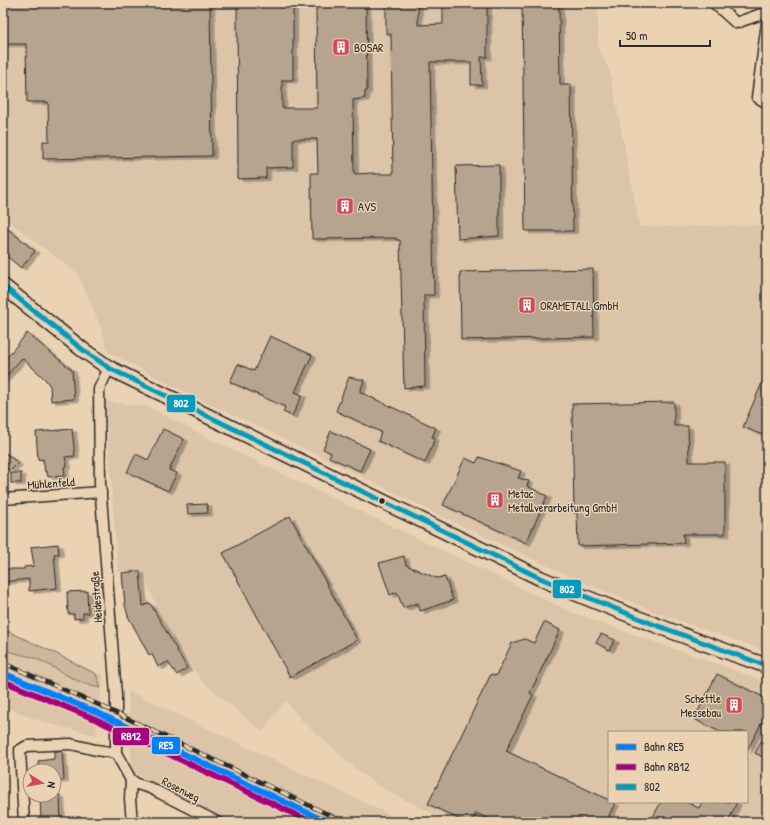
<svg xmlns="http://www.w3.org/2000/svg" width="770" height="825" font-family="'Patrick Hand',sans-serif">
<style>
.built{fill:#dbc4a8;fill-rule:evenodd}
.green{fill:#ccb79d;stroke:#7c7164}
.building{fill:#b6a48e;stroke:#2b2b2b;filter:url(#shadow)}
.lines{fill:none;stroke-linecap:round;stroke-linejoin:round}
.street-casing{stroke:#2b2b2b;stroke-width:13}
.secondary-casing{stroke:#2b2b2b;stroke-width:17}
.street{stroke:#ebd2b3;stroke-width:10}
.secondary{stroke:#ebd2b3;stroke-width:14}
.rail-casing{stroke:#2b2b2b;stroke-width:4.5}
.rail{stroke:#ebd2b3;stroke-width:3;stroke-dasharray:9;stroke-linecap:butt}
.bus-1-casing{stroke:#ebd2b3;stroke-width:8}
.bus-1{stroke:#049cbe;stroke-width:5}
.rail-1-casing{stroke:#ebd2b3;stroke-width:9}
.rail-2-casing{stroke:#ebd2b3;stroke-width:9}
.rail-1{stroke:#0080ff;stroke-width:6}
.rail-2{stroke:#a5027d;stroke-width:6}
.bus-dot{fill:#2b2b2b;stroke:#ebd2b3;stroke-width:1.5}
.labels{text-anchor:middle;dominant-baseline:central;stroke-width:3;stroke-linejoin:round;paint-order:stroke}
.poi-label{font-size:12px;fill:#2b2b2b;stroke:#ebd2b3;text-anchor:start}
.street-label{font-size:12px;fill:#2b2b2b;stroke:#ebd2b3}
.line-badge{stroke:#ebd2b3;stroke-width:1.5}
.badge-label{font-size:11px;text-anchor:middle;font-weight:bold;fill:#fff}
</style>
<defs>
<filter id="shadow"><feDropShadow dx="4.5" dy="2.5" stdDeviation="0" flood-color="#0004"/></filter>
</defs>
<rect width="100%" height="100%" fill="#ebd2b3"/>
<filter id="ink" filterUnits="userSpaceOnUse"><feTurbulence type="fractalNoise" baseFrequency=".025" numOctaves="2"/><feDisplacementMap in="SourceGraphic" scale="8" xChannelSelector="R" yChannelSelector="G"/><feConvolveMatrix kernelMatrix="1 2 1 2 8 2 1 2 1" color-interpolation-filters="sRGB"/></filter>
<g filter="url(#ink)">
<!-- built -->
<g class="built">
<polygon points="3,3 598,3 598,47 610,72 640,227 760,225 767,213 767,651 668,617 575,579 439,515 314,453 193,396 108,352 100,325 78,274 3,217"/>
<path d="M105 401 148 407 220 444 571 612 767 682V822H450L387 791 362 774 300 719 286 700 262 732 202 681 178 648 158 610 142 571 118 572ZM609 732H747V802H609Z"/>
<polygon points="3,634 103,675 96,735 45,723 3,706"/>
<polygon points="128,691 405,822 228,822 132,772"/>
</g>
<!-- green -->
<path class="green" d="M3 629 53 652 96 674 101 688C76 684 61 670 39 660 27 654 14 655 3 648Z"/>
<!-- building -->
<g class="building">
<polygon points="3,3 210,3 212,156 43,159 43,141 49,141 48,102 27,102 26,44 3,44"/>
<polygon points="237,3 293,3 293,80 282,80 282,108 317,108 316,3 366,3 367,91 365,91 365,98 353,100 354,174 374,173 374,174 393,174 391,34 386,34 386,3 418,3 418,25 443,24 443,3 487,3 487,57 481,57 482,85 471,85 471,62 430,62 434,295 424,295 425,386 404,388 400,240 396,240 396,238 312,239 311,173 318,173 317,139 293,139 293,167 266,168 266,178 238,179"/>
<polygon points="522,3 559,3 560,85 571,85 573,231 525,231"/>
<polygon points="499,165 499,236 458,239 456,166"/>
<polygon points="3,225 35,251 21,268 3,253"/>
<polygon points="593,269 594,337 461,340 460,272"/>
<polygon points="27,333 72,370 74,399 51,401 50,386 45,379 22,358 3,380 3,362"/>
<polygon points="270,336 312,355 295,392 302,395 292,416 283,412 285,407 230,382 238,364 254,371"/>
<polygon points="767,371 767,437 743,427"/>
<polygon points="349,377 364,380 360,392 436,428 432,437 435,438 425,463 378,441 381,432 336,411"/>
<polygon points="674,402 674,426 688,426 689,462 725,462 725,534 683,534 684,543 578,546 577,513 574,513 572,404"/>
<polygon points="72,429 75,456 65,457 67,466 64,467 65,476 48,477 47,472 45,472 43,459 38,460 36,432"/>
<polygon points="163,429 184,439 169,470 177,473 168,491 127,472 136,454 148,460"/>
<polygon points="331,431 370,449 360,471 329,457 331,453 323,449"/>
<polygon points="3,451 18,463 10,471 3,465"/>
<polygon points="479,457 521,471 518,478 529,481 527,486 547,496 526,543 443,505 465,458 476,463"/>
<rect x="11" y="473" width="10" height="10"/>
<polygon points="207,504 208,513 188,514 187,505"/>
<polygon points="290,516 357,640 290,677 223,553"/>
<polygon points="58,544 59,554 54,554 57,588 29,591 29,579 3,582 3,569 24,569 24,567 34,566 31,547"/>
<polygon points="404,556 406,565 436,578 445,577 453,600 420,611 418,603 403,608 397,592 390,595 379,563"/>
<polygon points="140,571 143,606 150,603 187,668 177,675 168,662 158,667 152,654 149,655 128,616 125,605 122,573"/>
<polygon points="87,591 88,613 83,613 83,618 74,619 74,614 68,614 67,592"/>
<polygon points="544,622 560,630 530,693 533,695 506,751 609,800 609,802 615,803 606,822 496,822 476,813 471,822 465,822 428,804 491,674 496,676 512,643 525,639 534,643"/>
<polygon points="601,634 615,640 609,650 596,643"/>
<polygon points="717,674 767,699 767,712 747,751 747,732 720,732 694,719"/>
<polygon points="767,730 767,759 755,753"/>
<polygon points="54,751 62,751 64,780 54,781 54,771 39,771 38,761 54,759"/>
<polygon points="40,795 60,795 61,822 41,822"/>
<polygon points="661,802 686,802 699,808 702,802 737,802 728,822 650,822"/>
</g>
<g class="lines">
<defs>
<g id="street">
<polyline points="714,3 736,23 767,12"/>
<polyline points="767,23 757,97 767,103"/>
<polyline points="109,368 99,389 100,483 116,695 116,753 131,780 130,799 132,822"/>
<polyline points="3,499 101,492"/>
<polyline points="131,780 137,784 150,788 217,822"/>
<polyline points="24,822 20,750 27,746 71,744 96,750 116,753"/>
</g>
<path id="secondary" d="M3 286 83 350 109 368 540 578C615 611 691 639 767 666"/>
</defs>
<!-- street casing -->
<use href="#street" class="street-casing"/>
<!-- secondary casing -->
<use href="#secondary" class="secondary-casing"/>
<!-- street -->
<use href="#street" class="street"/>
<!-- secondary -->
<use href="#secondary" class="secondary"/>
<defs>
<polyline id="rail" points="3,663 99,705 344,822"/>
</defs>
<!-- rail casing -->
<use href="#rail" class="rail-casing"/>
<!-- rail -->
<use href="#rail" class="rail"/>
<defs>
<polyline id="bus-1" points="3,286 83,350 109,368 540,578 653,624 767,666"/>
</defs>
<!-- bus-1 casing -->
<use href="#bus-1" class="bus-1-casing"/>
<!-- bus-1 -->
<use href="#bus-1" class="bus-1"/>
<defs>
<polyline id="rail-1" points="3,673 98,713 327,822"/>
<polyline id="rail-2" points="3,681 95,719 311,822"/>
</defs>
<!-- rail-1 casing -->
<use href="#rail-1" class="rail-1-casing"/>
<!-- rail-2 casing -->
<use href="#rail-2" class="rail-2-casing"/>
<!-- rail-1 -->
<use href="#rail-1" class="rail-1"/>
<!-- rail-2 -->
<use href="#rail-2" class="rail-2"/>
</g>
</g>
<!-- icons -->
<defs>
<symbol id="building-square" viewBox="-11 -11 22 22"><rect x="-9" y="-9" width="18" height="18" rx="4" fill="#d1495b" stroke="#ebd2b3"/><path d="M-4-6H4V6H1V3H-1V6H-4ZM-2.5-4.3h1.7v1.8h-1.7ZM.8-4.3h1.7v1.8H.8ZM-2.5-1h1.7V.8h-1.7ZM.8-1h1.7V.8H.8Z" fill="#fff"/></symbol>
</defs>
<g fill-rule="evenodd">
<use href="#building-square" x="331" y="37" width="20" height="20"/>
<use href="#building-square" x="335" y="196" width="20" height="20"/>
<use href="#building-square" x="517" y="295" width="20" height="20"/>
<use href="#building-square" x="485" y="490" width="20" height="20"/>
<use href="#building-square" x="724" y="695" width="20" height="20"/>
</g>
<!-- markers -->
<circle class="bus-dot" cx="382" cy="501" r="3.5"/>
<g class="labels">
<!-- poi labels -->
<g class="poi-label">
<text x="354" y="47">BOSAR</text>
<text x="358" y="206">AVS</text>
<text x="540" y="305">ORAMETALL GmbH</text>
<text x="508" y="493">Metac<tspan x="508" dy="14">Metallverarbeitung GmbH</tspan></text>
<text x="721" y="698" text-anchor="end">Schettle<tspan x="721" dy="14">Messebau</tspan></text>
</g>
<!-- street labels -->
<g class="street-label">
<text transform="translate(51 483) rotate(-4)">Mühlenfeld</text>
<text transform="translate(96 597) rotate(-94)">Heidestraße</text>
<text transform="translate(181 789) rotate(27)">Rosenweg</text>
</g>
</g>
<g class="line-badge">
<rect x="166" y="394" width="30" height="19" rx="4" fill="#049cbe"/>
<rect x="552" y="579" width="30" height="20" rx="4" fill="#049cbe"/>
<rect x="112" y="727" width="38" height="19" rx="4" fill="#a5027d"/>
<rect x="151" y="736" width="30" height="19" rx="4" fill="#0080ff"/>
</g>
<g class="badge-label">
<text x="181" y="407">802</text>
<text x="567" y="593">802</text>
<text x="131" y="740">RB12</text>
<text x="166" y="749">RE5</text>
</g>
<!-- margin -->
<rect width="770" height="825" fill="none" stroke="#ebd2b3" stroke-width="16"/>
<rect x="8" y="8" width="754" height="809" fill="none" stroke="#2b2b2b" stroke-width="1.5" filter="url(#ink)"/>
<!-- legend -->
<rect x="608" y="731" width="140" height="72" fill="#ebd2b3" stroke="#9e8f7d"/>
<rect x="616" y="744" width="20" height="6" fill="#0080ff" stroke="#9e8f7d"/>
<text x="644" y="751" font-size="12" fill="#2b2b2b">Bahn RE5</text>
<rect x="616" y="764" width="20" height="6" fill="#a5027d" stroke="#9e8f7d"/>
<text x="644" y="771" font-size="12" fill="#2b2b2b">Bahn RB12</text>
<rect x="616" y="784" width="20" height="6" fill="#049cbe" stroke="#9e8f7d"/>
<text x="644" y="791" font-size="12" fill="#2b2b2b">802</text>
<!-- north arrow -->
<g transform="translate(42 783) rotate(101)"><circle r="19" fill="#ebd2b3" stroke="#9e8f7d"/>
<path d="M0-3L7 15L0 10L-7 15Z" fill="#d1495b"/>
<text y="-6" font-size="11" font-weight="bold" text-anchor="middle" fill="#2b2b2b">N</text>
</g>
<!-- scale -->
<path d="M620 40v6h90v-6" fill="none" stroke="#2b2b2b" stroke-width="2"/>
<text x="626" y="40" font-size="12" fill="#2b2b2b" stroke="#ebd2b3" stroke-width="3" paint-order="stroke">50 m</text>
</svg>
